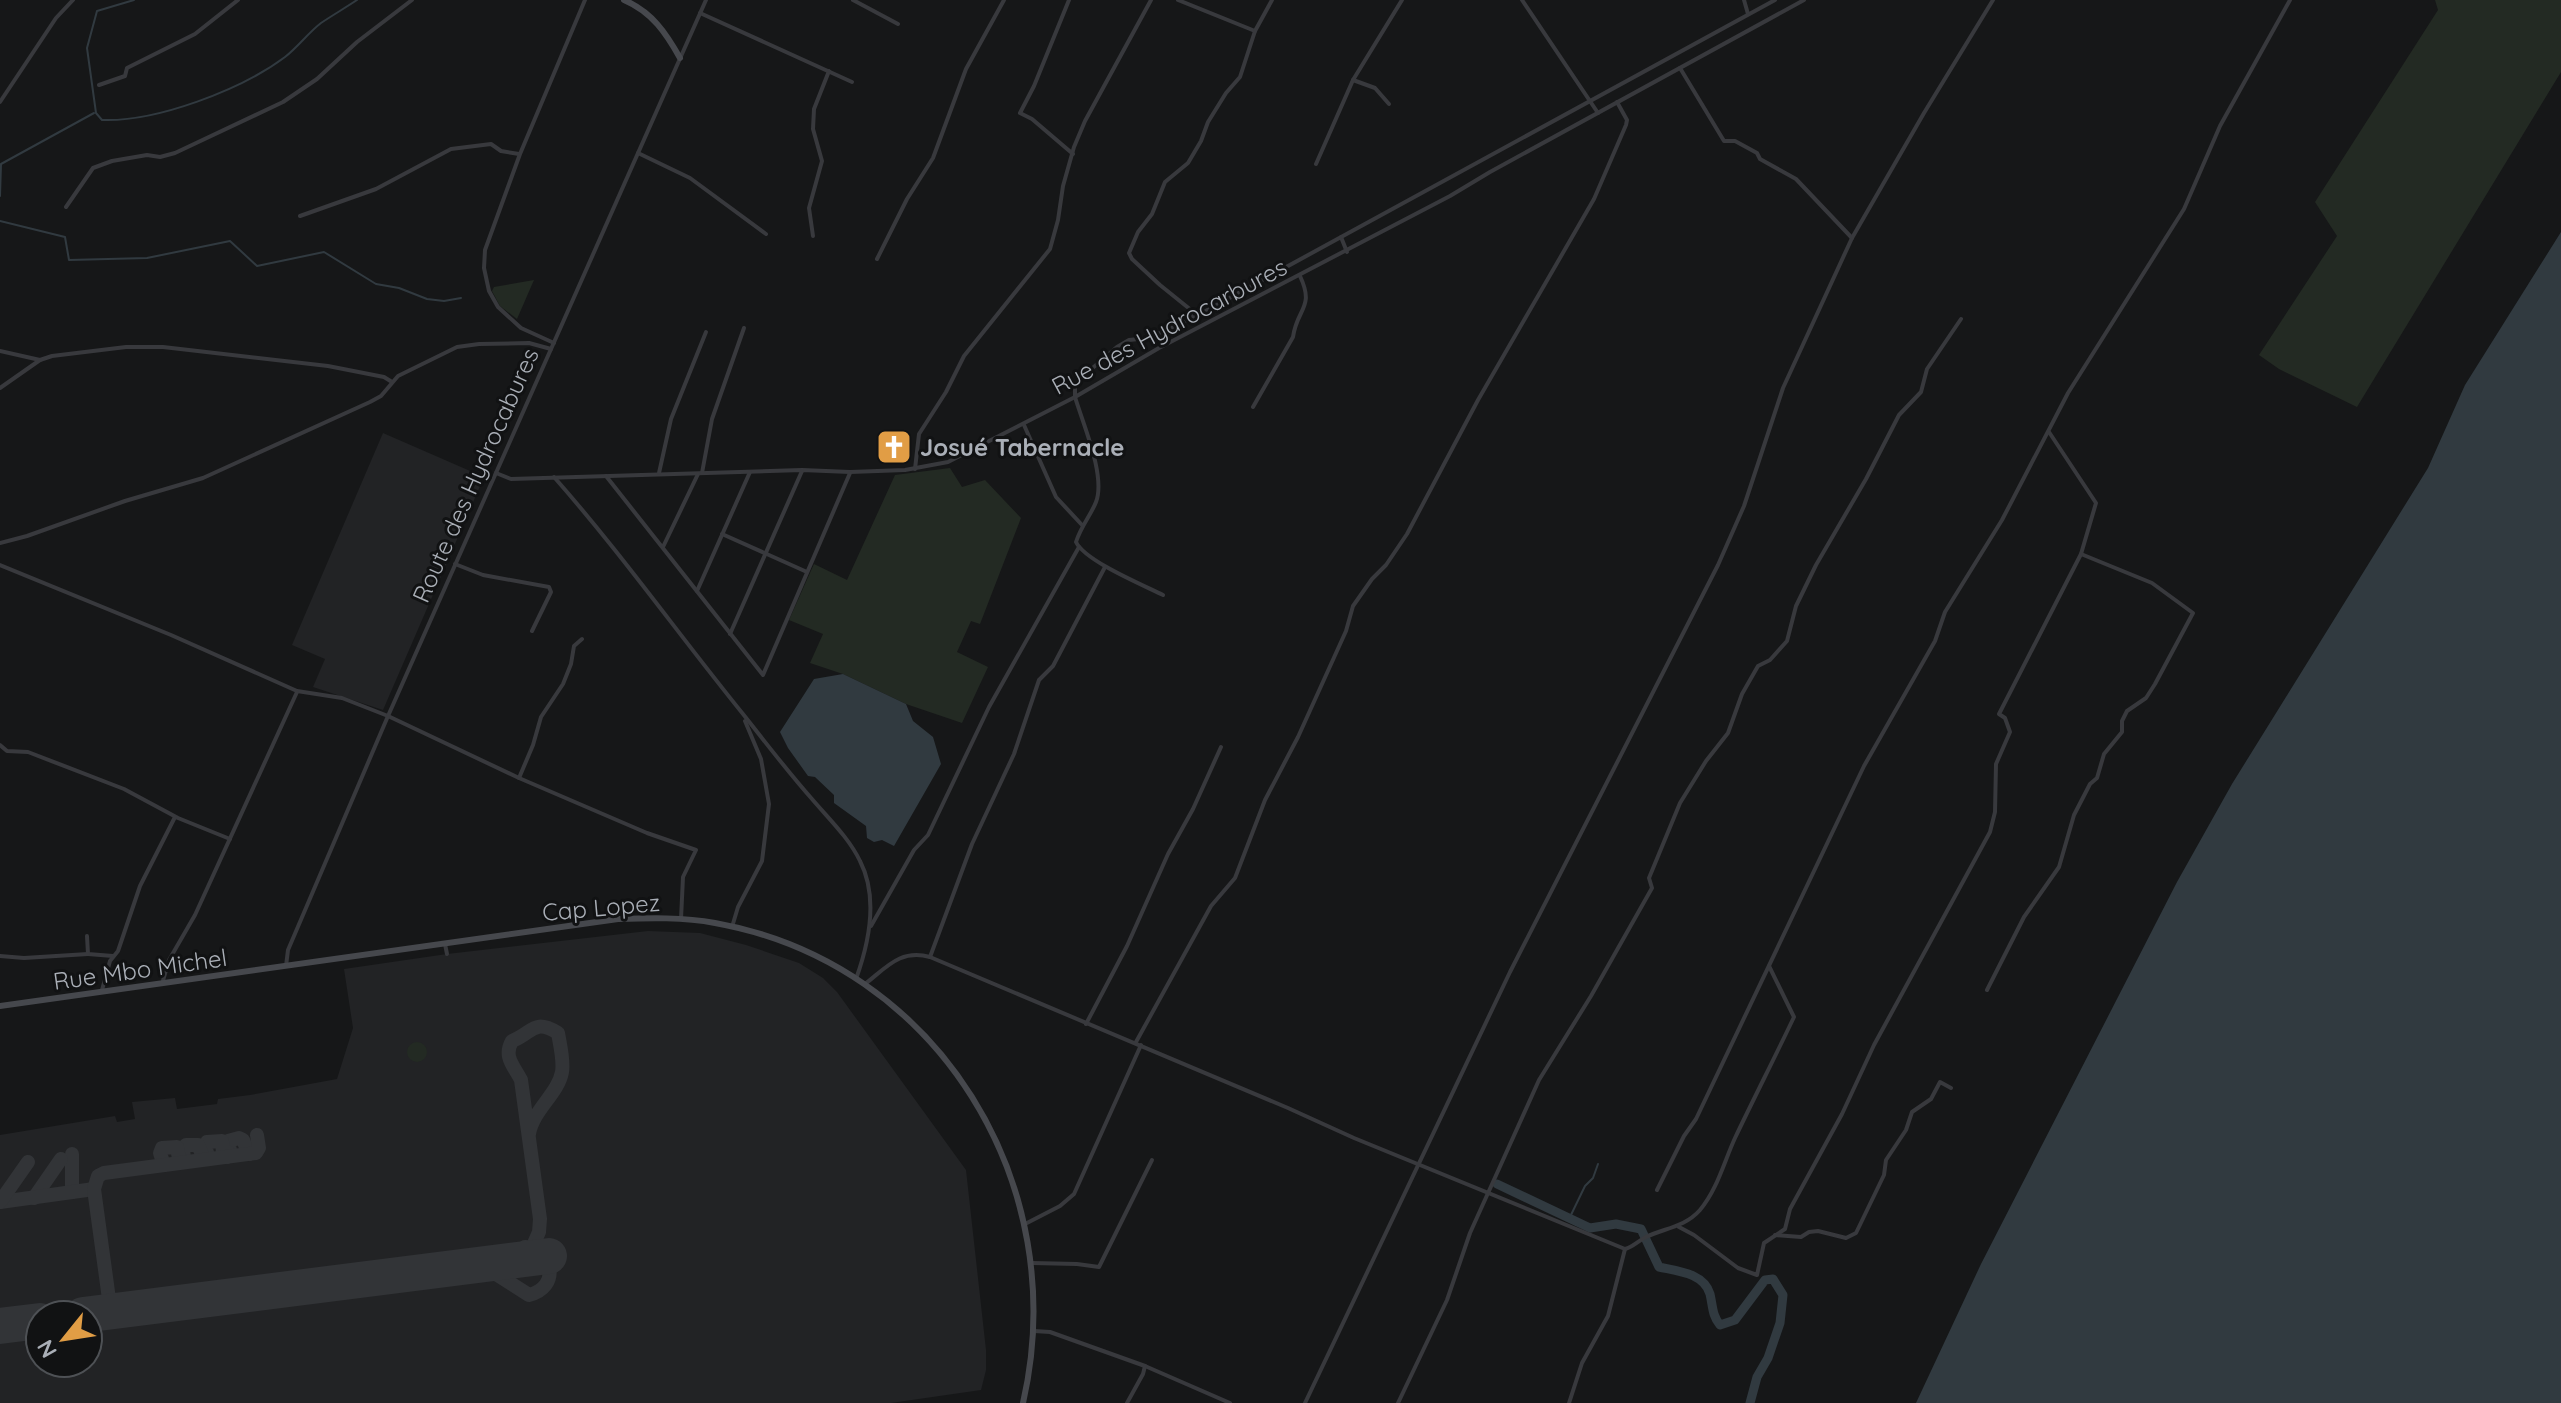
<svg xmlns="http://www.w3.org/2000/svg" width="2561" height="1403" font-family="Quicksand,sans-serif">
<style>
.built{fill:#222325;fill-rule:evenodd}
.green{fill:#232a23}
.water{fill:#313a40}
.lines{fill:none;stroke-linecap:round;stroke-linejoin:round}
.stream{stroke:#313a40;stroke-width:2}
.river{stroke:#313a40;stroke-width:9}
.taxiway{stroke:#323437;stroke-width:14}
.runway{stroke:#323437;stroke-width:36}
.street{stroke:#38393d;stroke-width:4}
.secondary{stroke:#46484d;stroke-width:6}
.labels{text-anchor:middle;dominant-baseline:central;stroke-width:6;stroke-linejoin:round;paint-order:stroke}
.street-label{font-size:24px;fill:#aaafb7;stroke:#111213}
.poi-label{font-size:24px;font-weight:bold;fill:#aaafb7;stroke:#111213;text-anchor:start}
</style>
<rect width="100%" height="100%" fill="#161718"/>
<!-- built -->
<g class="built">
<polygon points="383,433 484,477 383,710 313,687 325,659 292,645"/>
<path d="M648 931 700 933 746 945 799 963 823 978 837 992 966 1170 986 1350V1370L981 1390 891 1403H0V1135L115 1116 117 1122 135 1119 132 1102 175 1098 177 1109 217 1104 218 1099 250 1095 337 1079 353 1028 344 969 447 954ZM40 1315H88V1363H40Z"/>
</g>
<!-- green -->
<g class="green">
<polygon points="2435,0 2561,0 2561,72 2357,407 2279,369 2259,355 2337,236 2315,202 2438,10"/>
<polygon points="534,280 517,319 500,306 492,291 494,287"/>
<polygon points="950,468 962,487 985,480 1021,518 980,624 971,621 957,652 988,667 962,723 906,704 843,674 810,663 823,634 789,620 814,564 847,580 895,475"/>
<circle cx="417" cy="1052" r="10"/>
</g>
<!-- water -->
<g class="water">
<polygon points="2561,232 2561,1403 1916,1403 1981,1264 2177,882 2232,784 2428,468 2465,385"/>
<polygon points="843,674 906,704 913,721 933,737 941,764 894,846 882,840 874,842 867,838 866,826 834,803 834,795 815,777 808,776 788,748 780,732 814,679"/>
</g>
<g class="lines">
<!-- stream -->
<g class="stream">
<path d="M134 0 97 11 87 48 96 113 102 120C156 122 241 90 285 57 298 47 308 33 321 23 333 15 345 8 357 0"/>
<polyline points="0,196 1,164 94,113"/>
<polyline points="0,221 65,237 69,260 147,258 230,241 257,266 324,252 376,284 399,288 427,299 444,301 461,298"/>
<polyline points="1569,1219 1585,1186 1593,1178 1598,1164"/>
</g>
<!-- river -->
<path class="river" d="M1497 1184 1590 1228 1616 1224 1641 1229 1659 1267C1677 1271 1704 1273 1710 1294 1713 1307 1712 1315 1720 1325L1735 1320 1765 1280 1773 1279 1783 1295 1780 1323 1768 1358 1757 1377 1750 1403"/>
<!-- taxiway -->
<g class="taxiway">
<polyline points="231,1155 228,1141 239,1138 243,1140 249,1154"/>
<polyline points="209,1159 205,1146 207,1142 222,1141 223,1154 227,1157 228,1152"/>
<polyline points="186,1162 184,1159 183,1148 186,1145 198,1145 204,1159"/>
<polyline points="164,1165 160,1153 162,1148 177,1147 179,1159"/>
<polyline points="72,1192 72,1154"/>
<polyline points="34,1198 61,1159"/>
<polyline points="0,1202 94,1189"/>
<polyline points="0,1202 28,1162"/>
<path d="M502 1262 512 1254 532 1248 539 1232 540 1219 521 1080C514 1066 503 1057 512 1041 533 1033 533 1018 558 1033 560 1045 564 1060 562 1072 558 1094 533 1110 529 1134"/>
<path d="M482 1265 529 1295C560 1287 554 1252 525 1247"/>
<polyline points="99,1313 107,1306 109,1299 94,1189 98,1176 104,1173 256,1153 259,1148 257,1135"/>
</g>
<!-- runway -->
<g class="runway">
<polyline points="83,1315 549,1256"/>
<polyline points="0,1326 40,1321"/>
</g>
<!-- street -->
<g class="street">
<polyline points="853,0 898,24"/>
<polyline points="1069,0 1034,86 1020,113 1032,119 1073,154"/>
<polyline points="1178,0 1255,31"/>
<polyline points="1522,0 1598,113"/>
<polyline points="1744,0 1748,14"/>
<polyline points="700,13 852,82"/>
<polyline points="1680,68 1724,141 1735,141 1757,153 1760,159 1796,179 1852,238"/>
<polyline points="1353,80 1375,88 1389,104"/>
<polyline points="99,85 125,76 127,68 195,34 238,0"/>
<polyline points="0,102 56,18 73,0"/>
<polyline points="638,153 690,178 766,234"/>
<polyline points="1316,164 1353,80 1402,0"/>
<polyline points="66,207 93,168 112,161 147,155 160,157 175,153 283,102 317,79 357,42 412,0"/>
<polyline points="300,216 376,189 451,149 491,144 501,151 519,154"/>
<polyline points="813,236 809,208 822,161 813,129 814,109 829,71"/>
<polyline points="1341,237 1347,252"/>
<polyline points="877,259 907,199 933,158 966,69 1004,0"/>
<polyline points="1191,319 1191,310 1160,285 1132,259 1129,253 1138,232 1152,214 1165,182 1188,163 1201,141 1208,122 1226,93 1240,77 1255,31 1272,0"/>
<polyline points="554,343 521,328 498,307 489,291 484,268 485,250 520,154 585,0"/>
<polyline points="0,351 40,360"/>
<polyline points="0,388 40,360 52,356 126,347 163,347 328,366 384,377 392,382"/>
<path d="M1253 407 1293 337C1297 308 1315 308 1300 276"/>
<polyline points="1024,425 1056,497 1082,525"/>
<polyline points="915,469 919,434 946,392 964,356 1050,249 1058,220 1063,186 1074,147 1085,121 1151,0"/>
<polyline points="496,473 511,479 802,470 850,472 905,470 948,462 1075,397 1159,348 1450,196 1490,172 1804,0"/>
<polyline points="659,473 671,419 706,332"/>
<polyline points="702,473 712,419 744,328"/>
<polyline points="606,476 763,675 850,473"/>
<path d="M554 477C621 553 679 635 743 714 766 743 788 772 812 799 829 819 849 838 860 861 879 898 869 943 856 979"/>
<polyline points="722,534 807,572"/>
<polyline points="0,543 27,536 125,501 203,478 370,402 381,396 398,376 457,347 479,344 529,343 551,349"/>
<polyline points="663,547 698,474"/>
<polyline points="455,564 483,575 549,587 551,592 532,631"/>
<polyline points="0,565 171,635 297,691 342,698 388,716 519,778 647,833 696,850 683,877 681,919"/>
<polyline points="697,591 750,472"/>
<path d="M1163 595C1143 585 1085 561 1076 542 1081 526 1091 515 1096 502 1106 476 1083 424 1075 397V385L1081 378 1117 347 1129 340 1148 338 1191 319 1775 0"/>
<polyline points="730,634 802,471"/>
<polyline points="0,745 7,751 28,752 124,789 178,818 230,839"/>
<polyline points="519,778 533,745 541,717 563,684 571,664 574,646 582,639"/>
<polyline points="871,926 914,850 928,835 989,707 1079,547"/>
<polyline points="732,927 738,907 762,861 769,804 761,759 745,721"/>
<polyline points="87,936 88,954 113,956"/>
<polyline points="445,944 447,954"/>
<polyline points="0,956 24,958 88,954"/>
<polyline points="930,957 972,844 1014,754 1039,680 1053,666 1105,567"/>
<polyline points="286,966 288,950 388,716 706,0"/>
<polyline points="162,984 169,960 195,915 297,692"/>
<path d="M865 984C887 967 900 949 930 957L1288 1108 1354 1138 1625 1249C1633 1247 1638 1241 1646 1237 1665 1228 1685 1227 1700 1210 1717 1190 1724 1162 1735 1138 1754 1098 1775 1057 1794 1017L1769 966"/>
<polyline points="102,990 110,961 118,951 140,886 175,817"/>
<polyline points="1987,990 2024,917 2059,867 2074,815 2090,784 2097,778 2104,754 2122,732 2122,721 2127,711 2146,698 2155,684 2193,613 2152,583 2081,554"/>
<polyline points="1086,1024 1127,946 1168,854 1193,809 1221,747"/>
<polyline points="1136,1042 1211,906 1235,878 1265,800 1298,737 1346,631 1353,606 1372,579 1386,565 1407,534 1478,400 1594,199 1626,125 1627,120 1617,102"/>
<polyline points="1657,1190 1684,1136 1696,1119 1864,766 1935,641 1945,612 2002,520 2068,393 2184,209 2220,126 2290,0"/>
<polyline points="1025,1224 1060,1206 1074,1194 1141,1045"/>
<polyline points="1679,1227 1694,1235 1738,1268 1757,1275 1764,1243 1785,1229 1790,1209 1842,1114 1874,1045 1990,832 1995,812 1996,764 2010,732 2005,718 1999,714 2081,554 2096,503 2049,432"/>
<polyline points="1775,1235 1801,1237 1809,1232 1818,1231 1846,1238 1856,1233 1884,1175 1886,1160 1906,1130 1912,1112 1931,1099 1940,1082 1951,1088"/>
<polyline points="1032,1263 1077,1264 1099,1267 1152,1160"/>
<polyline points="1034,1331 1050,1332 1145,1366 1230,1403"/>
<polyline points="1127,1403 1143,1374 1145,1366"/>
<polyline points="1305,1403 1510,972 1718,565 1744,506 1783,388 1852,238 1924,113 1993,0"/>
<polyline points="1398,1403 1447,1300 1470,1233 1539,1080 1591,996 1652,888 1649,878 1680,803 1706,761 1728,733 1742,694 1758,666 1770,660 1787,641 1796,606 1816,565 1866,479 1899,415 1921,392 1927,369 1961,319"/>
<polyline points="1569,1403 1582,1363 1608,1316 1625,1249"/>
</g>
<!-- secondary -->
<g class="secondary">
<path d="M624 0C652 12 666 33 680 58"/>
<path d="M0 1006 618 919C650 918 683 917 715 923 939 963 1073 1186 1023 1403"/>
</g>
</g>
<!-- icons -->
<defs>
<symbol id="church-square" viewBox="-11 -11 22 22"><rect x="-9" y="-9" width="18" height="18" rx="4" fill="#e19d45" stroke="#111213"/><path d="M-1.2-6h2.4v3.5h3.3v2.4h-3.3V6h-2.4V-.1h-3.3v-2.4h3.3Z" fill="#fff"/></symbol>
</defs>
<g fill-rule="evenodd">
<use href="#church-square" x="874" y="427" width="40" height="40"/>
</g>
<g class="labels">
<!-- street labels -->
<g class="street-label">
<text transform="translate(1169 326) rotate(-28)">Rue des Hydrocarbures</text>
<text transform="translate(475 475) rotate(-66)">Route des Hydrocabures</text>
<text transform="translate(601 907) rotate(-5)">Cap Lopez</text>
<text transform="translate(140 969) rotate(-8)">Rue Mbo Michel</text>
</g>
<!-- poi labels -->
<g class="poi-label">
<text x="920" y="447">Josué Tabernacle</text>
</g>
</g>
<!-- north arrow -->
<g transform="translate(64 1339) rotate(240)"><circle r="38" fill="#111213" stroke="#4e5155" stroke-width="2"/>
<path d="M0-6L14 30L0 20L-14 30Z" fill="#e19d45"/>
<text y="-12" font-size="22" font-weight="bold" text-anchor="middle" fill="#aaafb7">N</text>
</g>
</svg>
